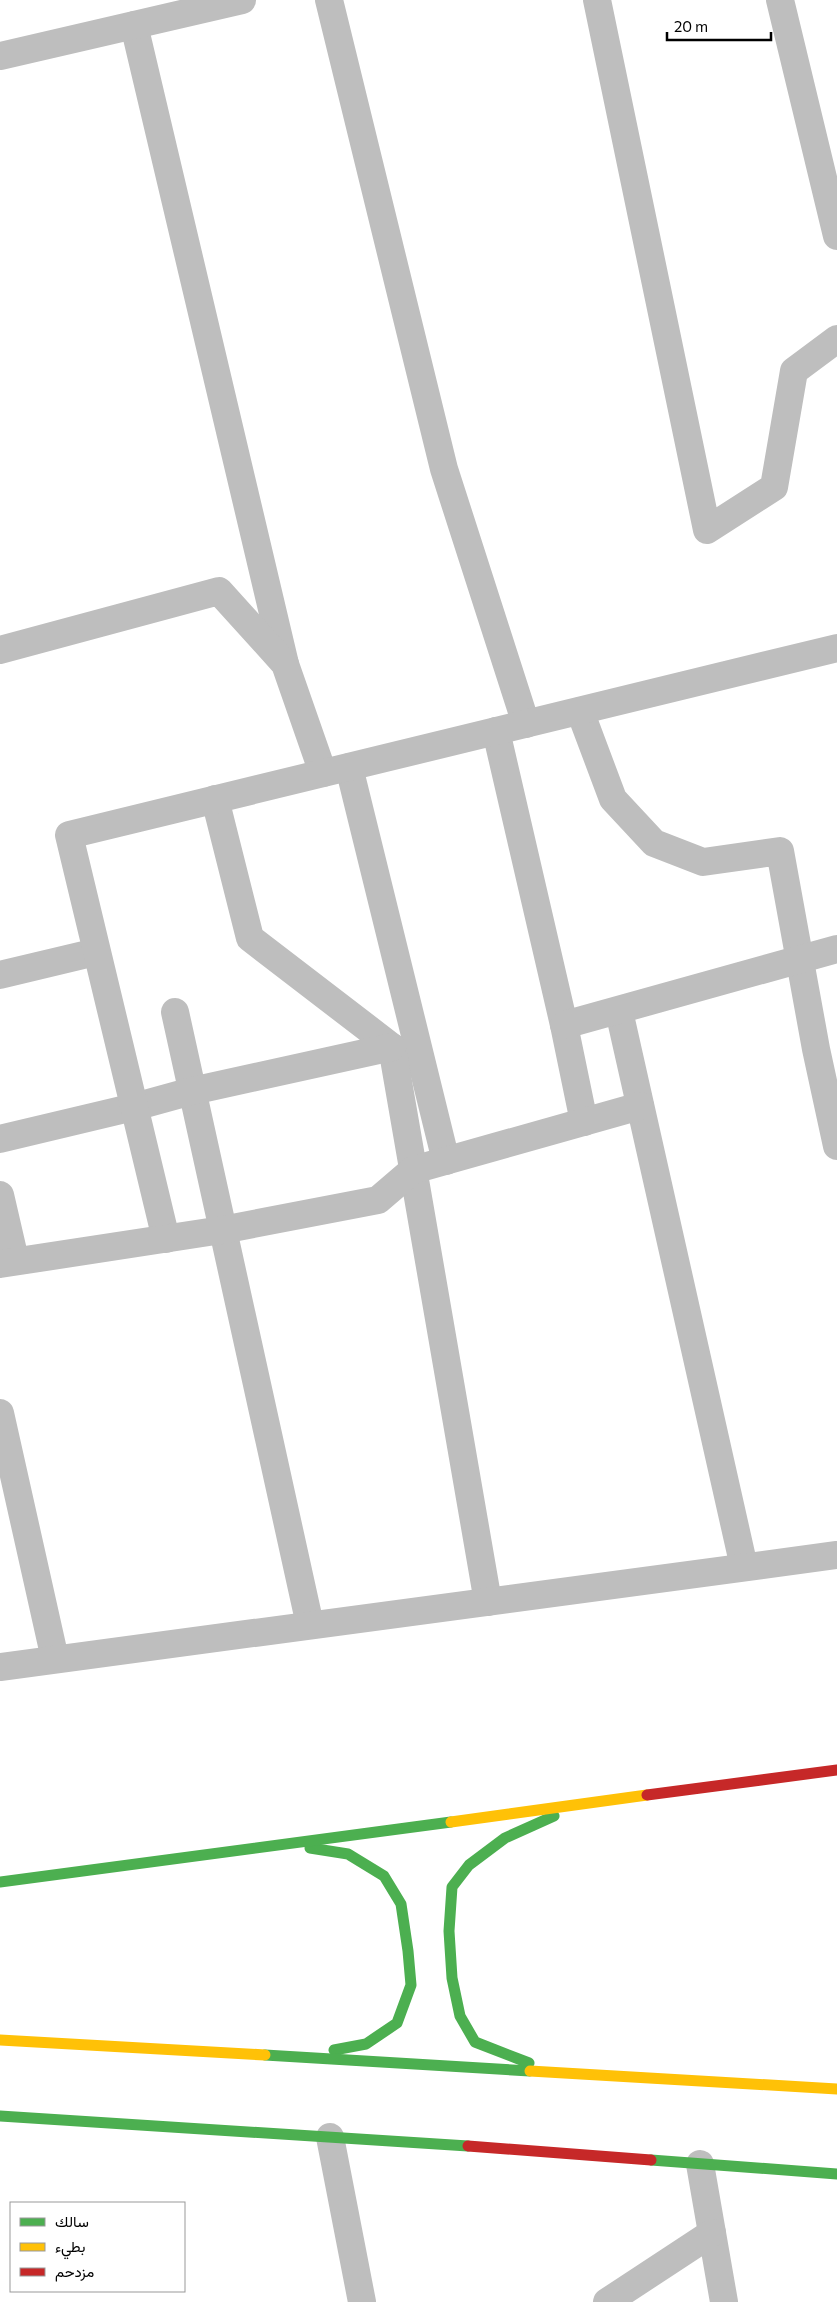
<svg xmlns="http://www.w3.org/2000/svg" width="837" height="2302" font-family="Commissioner,Vazirmatn,sans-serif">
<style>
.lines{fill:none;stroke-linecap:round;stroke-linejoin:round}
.street{stroke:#bebebe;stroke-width:28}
.fast{stroke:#4caf50;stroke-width:11}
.slow{stroke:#ffc107;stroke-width:11}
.jam{stroke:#c62828;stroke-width:11}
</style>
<rect width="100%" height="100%" fill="#fff"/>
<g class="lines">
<!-- street -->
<g class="street">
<polyline points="329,0 444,469 526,724"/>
<polyline points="597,0 707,530 774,487 794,371 837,339"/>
<polyline points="780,0 837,236"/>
<polyline points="134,25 285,664"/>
<polyline points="0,56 242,0"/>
<polyline points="0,650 219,591 285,664 323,773"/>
<polyline points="580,711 613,799 654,843 703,862 780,851 816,1049 837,1146"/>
<polyline points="496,731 564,1025 584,1122"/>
<polyline points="349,767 446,1161"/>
<polyline points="215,799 250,938 392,1047 488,1602"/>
<polyline points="0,975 96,952"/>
<polyline points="619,1011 744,1567"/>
<polyline points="175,1012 310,1625"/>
<polyline points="564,1025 837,949"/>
<polyline points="0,1139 134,1107 192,1091 392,1047"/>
<polyline points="0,1195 15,1260"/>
<polyline points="166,1239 69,835 837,648"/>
<polyline points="0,1264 222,1230 378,1200 413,1170 640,1106"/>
<polyline points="0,1413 55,1659"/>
<polyline points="0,1667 837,1555"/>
<polyline points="330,2137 362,2302"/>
<polyline points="700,2164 724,2302"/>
<polyline points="607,2302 712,2233"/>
</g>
<!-- fast -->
<g class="fast">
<polyline points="310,1848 348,1854 384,1876 401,1904 408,1951 411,1985 397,2023 366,2044 334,2050"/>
<polyline points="0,1882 451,1822"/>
<polyline points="265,2055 530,2071"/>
<polyline points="529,2063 475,2042 460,2016 452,1978 449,1931 452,1887 469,1865 505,1838 554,1816"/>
<polyline points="0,2116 468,2146"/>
<polyline points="651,2160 837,2174"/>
</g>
<!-- slow -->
<g class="slow">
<polyline points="451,1822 647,1795"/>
<polyline points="0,2040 265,2055"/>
<polyline points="530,2071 837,2089"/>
</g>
<!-- jam -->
<g class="jam">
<polyline points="647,1795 837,1770"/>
<polyline points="468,2146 651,2160"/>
</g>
</g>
<!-- legend -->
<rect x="10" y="2202" width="175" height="90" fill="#ffffff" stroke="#999999"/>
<rect x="20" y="2218" width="25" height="8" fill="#4caf50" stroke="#999999"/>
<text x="55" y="2227" font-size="15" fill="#000000">سالك</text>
<rect x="20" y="2243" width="25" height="8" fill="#ffc107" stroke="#999999"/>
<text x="55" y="2252" font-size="15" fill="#000000">بطيء</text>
<rect x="20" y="2268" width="25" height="8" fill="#c62828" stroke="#999999"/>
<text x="55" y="2277" font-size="15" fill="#000000">مزدحم</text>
<!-- scale -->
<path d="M667 32v8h104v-8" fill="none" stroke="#000000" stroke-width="2.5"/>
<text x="674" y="32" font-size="15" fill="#000000" stroke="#ffffff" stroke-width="4" paint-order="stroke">20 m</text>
</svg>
